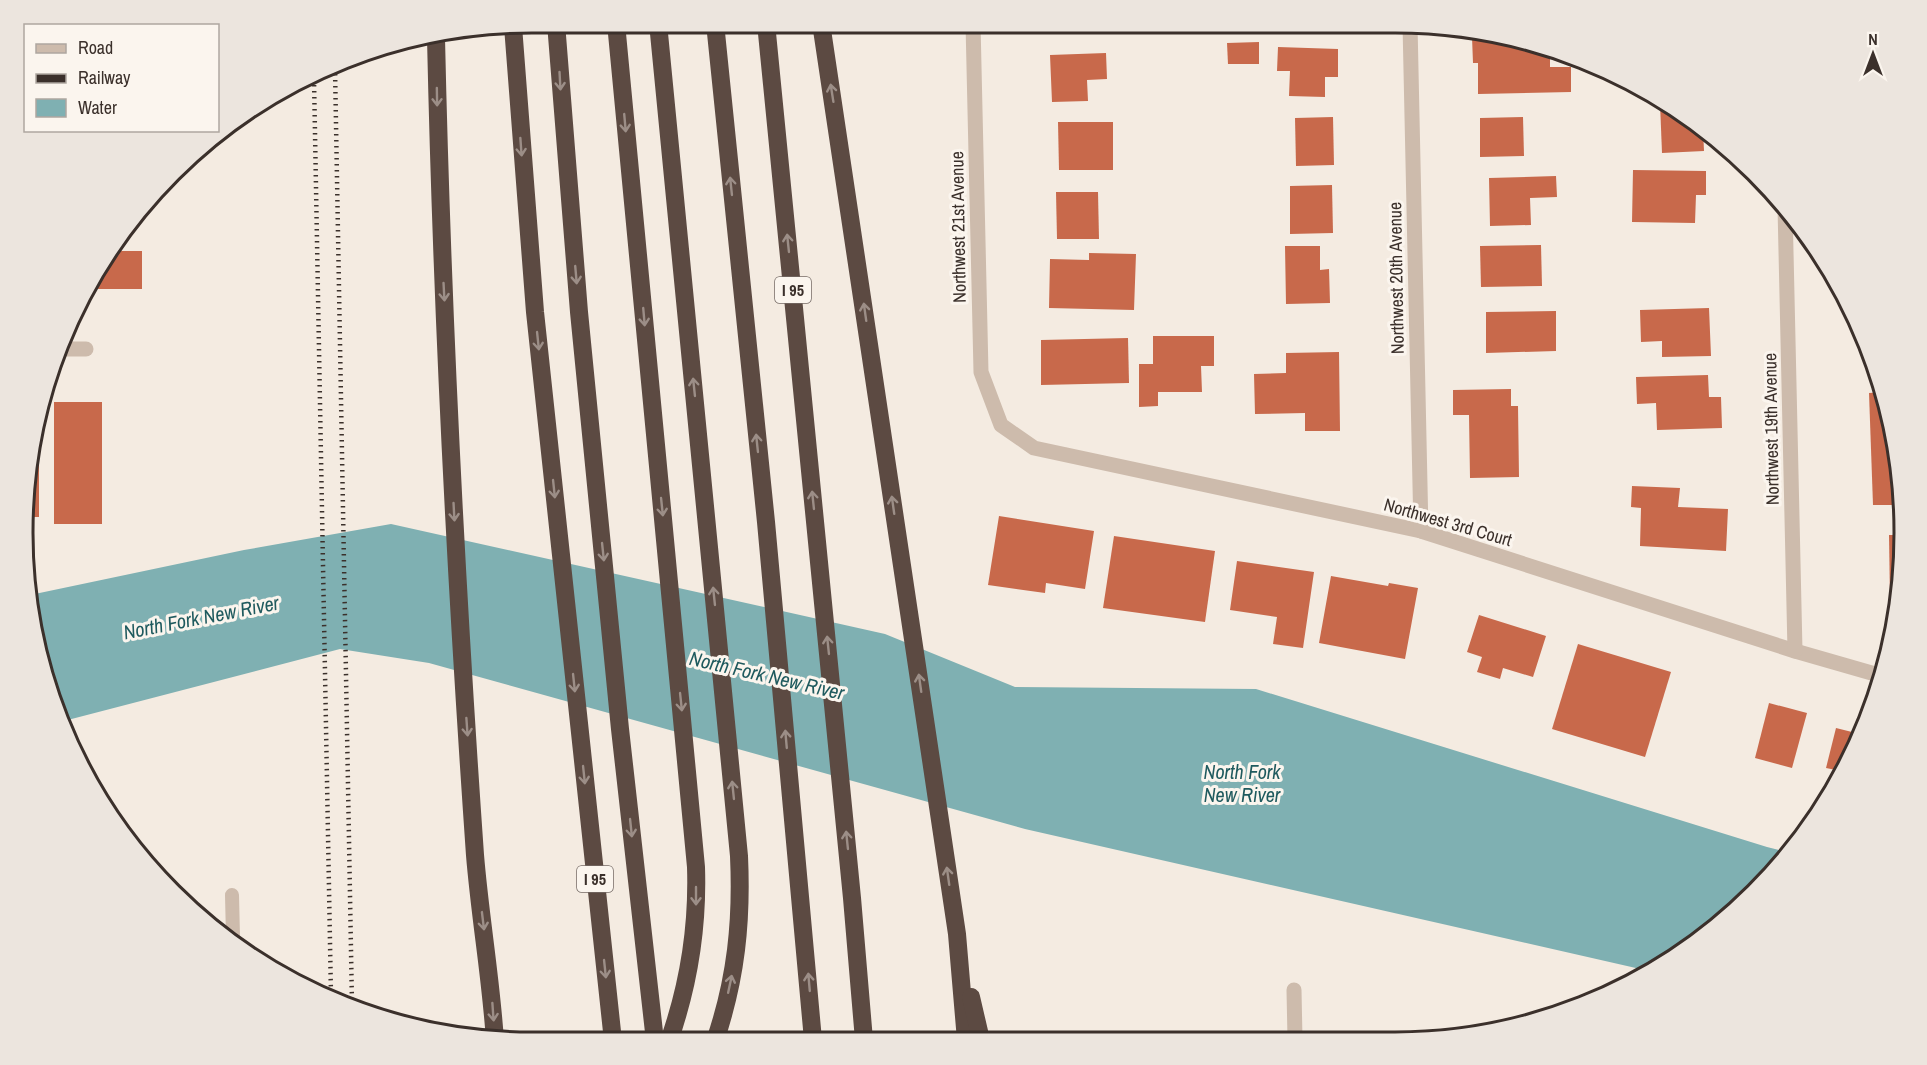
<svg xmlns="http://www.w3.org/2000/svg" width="1927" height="1065" font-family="'Archivo Narrow',sans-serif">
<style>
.water{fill:#7fb0b2}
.building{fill:#c8694b}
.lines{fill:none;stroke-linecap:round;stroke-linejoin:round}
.lane{stroke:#cdbbac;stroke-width:14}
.street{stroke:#cdbbac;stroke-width:15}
.highway{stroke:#5c4a42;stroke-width:18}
.rail{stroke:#3b302b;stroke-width:4.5;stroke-dasharray:1.5 4.5;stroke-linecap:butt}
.oneway{stroke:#9c8e87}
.labels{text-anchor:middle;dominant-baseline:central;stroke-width:6;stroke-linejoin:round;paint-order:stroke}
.shield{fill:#fbf5ee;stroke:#756b66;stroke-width:1.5}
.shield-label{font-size:16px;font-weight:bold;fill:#3b302b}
.street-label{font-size:18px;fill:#3b302b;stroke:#fbf5ee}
.water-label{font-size:20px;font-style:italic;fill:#1f5a5e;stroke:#fbf5ee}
.rim{fill:none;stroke:#3b302b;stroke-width:3}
</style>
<rect width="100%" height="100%" fill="#f4ebe1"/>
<!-- water -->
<polygon class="water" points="391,524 885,634 1015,687 1256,689 1767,847 1787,852 1755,893 1678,957 1649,971 1025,829 429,663 340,649 60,722 30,595 244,550"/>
<!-- building -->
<g class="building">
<rect x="1052" y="23" width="39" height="11"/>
<polygon points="1258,23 1284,23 1284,25 1258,26"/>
<polygon points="1504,36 1527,40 1550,49 1550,67 1571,67 1571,92 1478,94 1478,63 1473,63 1472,37"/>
<polygon points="1259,42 1259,64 1228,64 1227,43"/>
<polygon points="1278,47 1338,49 1338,77 1325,77 1325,97 1289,96 1290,71 1277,71"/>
<polygon points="1106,53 1107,79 1087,80 1088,101 1052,102 1050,55"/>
<polygon points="1660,103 1667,103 1703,129 1704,151 1662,153"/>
<polygon points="1333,117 1334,165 1296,166 1295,118"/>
<polygon points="1523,117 1524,156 1480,157 1480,118"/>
<polygon points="1058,122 1113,122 1113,170 1059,170"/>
<polygon points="1633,170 1706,171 1706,195 1696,195 1695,223 1632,222"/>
<polygon points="1556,176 1557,197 1530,198 1531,225 1490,226 1489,178"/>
<polygon points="1332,185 1333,233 1290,234 1290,186"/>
<polygon points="1056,192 1098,192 1099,239 1057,239"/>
<polygon points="1541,245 1542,286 1481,287 1480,246"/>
<polygon points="1285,246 1320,246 1320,270 1329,269 1330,303 1286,304"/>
<polygon points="108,251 142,251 142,289 90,289"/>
<polygon points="1089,253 1136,254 1134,310 1049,308 1050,259 1089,260"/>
<polygon points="1851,306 1852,307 1860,328 1852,329"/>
<polygon points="1709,308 1711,356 1662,357 1662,341 1641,342 1640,310"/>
<polygon points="1556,311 1556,351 1486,353 1486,312"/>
<polygon points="1153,336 1214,336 1214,366 1201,366 1202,392 1158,392 1158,406 1139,407 1139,364 1153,364"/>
<polygon points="1128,338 1129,383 1041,385 1041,340"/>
<polygon points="1339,352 1340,431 1305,431 1305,413 1255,414 1254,374 1286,373 1286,353"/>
<polygon points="1708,375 1709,397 1721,397 1722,428 1657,430 1656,403 1637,404 1636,377"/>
<polygon points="1511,389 1511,406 1518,406 1519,477 1470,478 1469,415 1453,415 1453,390"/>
<polygon points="1884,392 1887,401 1903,505 1873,505 1869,393"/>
<rect x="54" y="402" width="48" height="122"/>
<polygon points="36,435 39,435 39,517 28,517"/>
<polygon points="1632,486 1680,488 1678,507 1728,509 1726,551 1640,546 1641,508 1631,507"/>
<polygon points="999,516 1094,531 1085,589 1046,583 1045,593 988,585"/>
<polygon points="1889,535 1902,535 1900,600 1890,601"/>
<polygon points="1114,536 1215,551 1205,622 1103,608"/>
<polygon points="1237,561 1314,572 1303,648 1273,644 1277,617 1230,610"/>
<polygon points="1331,576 1388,586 1389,583 1418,588 1405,659 1319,643"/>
<polygon points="1479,615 1546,636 1533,677 1503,668 1500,679 1477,672 1482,657 1467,652"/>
<polygon points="1578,644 1671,672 1645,757 1552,729"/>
<polygon points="1769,703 1807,713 1792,768 1755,758"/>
<polygon points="1836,728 1860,734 1836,788 1829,797 1836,770 1826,768"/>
</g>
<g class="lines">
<!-- lane -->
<polyline class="lane" points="232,895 233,937"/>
<!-- street -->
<g class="street">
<polyline points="973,23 981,372 1001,425 1034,448 1421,531 1795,651 1882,676"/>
<polyline points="1410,24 1421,531"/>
<polyline points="1785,207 1795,651"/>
<polyline points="63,349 86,349"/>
<polyline points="1294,990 1295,1039"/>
</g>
<!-- highway -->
<g class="highway">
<polyline points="556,23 579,312 620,729 655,1041"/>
<path d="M616 23 696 867C698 928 689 984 669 1041"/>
<path d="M658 23 739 856C742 922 736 979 715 1041"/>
<polyline points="715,23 766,522 813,1040"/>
<polyline points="766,23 852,898 864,1040"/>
<polyline points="821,23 957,934 966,1040"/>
<polyline points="513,26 535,312 613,1041"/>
<path d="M436 38C442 311 456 583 475 855 480 917 491 978 495 1041"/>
<polyline points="971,997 981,1040"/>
</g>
<!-- rail -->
<g class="rail">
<polyline points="335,68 352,1005"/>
<polyline points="314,79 331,996"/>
</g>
</g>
<!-- one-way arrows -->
<defs><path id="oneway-shaft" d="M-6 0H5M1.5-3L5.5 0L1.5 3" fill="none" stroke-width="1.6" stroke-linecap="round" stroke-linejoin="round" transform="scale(1.5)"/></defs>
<g class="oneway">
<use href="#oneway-shaft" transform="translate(560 81) rotate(87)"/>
<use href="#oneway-shaft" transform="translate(832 93) rotate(-99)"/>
<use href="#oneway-shaft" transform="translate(437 97) rotate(89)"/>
<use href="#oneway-shaft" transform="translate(625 123) rotate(85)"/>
<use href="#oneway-shaft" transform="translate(521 147) rotate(86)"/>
<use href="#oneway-shaft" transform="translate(731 186) rotate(-96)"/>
<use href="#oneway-shaft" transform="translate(788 243) rotate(-96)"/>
<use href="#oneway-shaft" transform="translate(576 275) rotate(85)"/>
<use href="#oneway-shaft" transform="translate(444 292) rotate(87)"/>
<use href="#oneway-shaft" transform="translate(865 312) rotate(-98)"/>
<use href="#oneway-shaft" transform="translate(644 317) rotate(85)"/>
<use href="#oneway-shaft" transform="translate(538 341) rotate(84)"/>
<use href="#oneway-shaft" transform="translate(694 387) rotate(-96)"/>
<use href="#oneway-shaft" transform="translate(757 443) rotate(-96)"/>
<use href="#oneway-shaft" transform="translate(554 489) rotate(84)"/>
<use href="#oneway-shaft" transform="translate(813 500) rotate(-96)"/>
<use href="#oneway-shaft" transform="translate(893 505) rotate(-98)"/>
<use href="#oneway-shaft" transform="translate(662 507) rotate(84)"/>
<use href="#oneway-shaft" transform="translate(454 512) rotate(87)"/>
<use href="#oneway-shaft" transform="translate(603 552) rotate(84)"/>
<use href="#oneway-shaft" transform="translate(714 596) rotate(-96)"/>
<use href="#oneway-shaft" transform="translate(828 645) rotate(-96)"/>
<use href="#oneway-shaft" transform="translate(574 683) rotate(84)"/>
<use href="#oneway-shaft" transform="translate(920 683) rotate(-98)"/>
<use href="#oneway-shaft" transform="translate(681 702) rotate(84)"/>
<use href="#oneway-shaft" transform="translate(467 727) rotate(86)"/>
<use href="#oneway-shaft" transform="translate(786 739) rotate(-95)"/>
<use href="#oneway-shaft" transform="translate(584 775) rotate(84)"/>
<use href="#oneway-shaft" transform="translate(733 790) rotate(-96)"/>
<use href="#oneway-shaft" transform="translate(631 828) rotate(84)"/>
<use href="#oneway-shaft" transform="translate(847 840) rotate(-96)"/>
<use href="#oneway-shaft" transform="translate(948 876) rotate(-98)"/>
<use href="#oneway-shaft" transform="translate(696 896) rotate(90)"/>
<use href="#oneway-shaft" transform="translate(483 921) rotate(83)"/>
<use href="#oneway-shaft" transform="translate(605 969) rotate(84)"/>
<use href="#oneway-shaft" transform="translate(809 982) rotate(-95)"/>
<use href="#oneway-shaft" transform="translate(730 984) rotate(-78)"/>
<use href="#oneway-shaft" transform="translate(493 1012) rotate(86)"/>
</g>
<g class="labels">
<!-- shield labels -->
<g class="shield">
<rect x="775" y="277" width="36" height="26" rx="4.5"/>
<rect x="577" y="866" width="36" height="26" rx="4.5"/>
</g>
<g class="shield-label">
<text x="793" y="290">I 95</text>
<text x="595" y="879">I 95</text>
</g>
<!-- street labels -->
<g class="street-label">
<text transform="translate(958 227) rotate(-91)">Northwest 21st Avenue</text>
<text transform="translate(1396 278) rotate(-91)">Northwest 20th Avenue</text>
<text transform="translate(1771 429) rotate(-91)">Northwest 19th Avenue</text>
<text transform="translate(1448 522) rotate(16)">Northwest 3rd Court</text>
</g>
<!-- water labels -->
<g class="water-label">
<text transform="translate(201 617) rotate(-11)">North Fork New River</text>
<text transform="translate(767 675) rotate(13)">North Fork New River</text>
<text x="1242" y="771">North Fork<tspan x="1242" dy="23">New River</tspan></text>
</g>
</g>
<!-- crop -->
<path d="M0 0H1927V1065H0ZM532 33H1395A499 499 0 0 1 1894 532V533A499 499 0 0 1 1395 1032H532A499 499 0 0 1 33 533V532A499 499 0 0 1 532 33Z" fill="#ece5de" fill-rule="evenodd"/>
<path class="rim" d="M532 33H1395A499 499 0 0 1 1894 532V533A499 499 0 0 1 1395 1032H532A499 499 0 0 1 33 533V532A499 499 0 0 1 532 33Z"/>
<!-- legend -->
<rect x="24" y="24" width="195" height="108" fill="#fbf5ee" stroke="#aea6a0" stroke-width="1.5"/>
<rect x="36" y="44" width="30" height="9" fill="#cdbbac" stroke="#aea6a0" stroke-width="1.5"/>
<text x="78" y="54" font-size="18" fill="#3b302b">Road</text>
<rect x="36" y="74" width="30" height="9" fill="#3b302b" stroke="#aea6a0" stroke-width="1.5"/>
<text x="78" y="84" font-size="18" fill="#3b302b">Railway</text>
<rect x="36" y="99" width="30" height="18" fill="#7fb0b2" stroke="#aea6a0" stroke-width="1.5"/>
<text x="78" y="114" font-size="18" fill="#3b302b">Water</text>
<!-- north arrow -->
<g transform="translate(1873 54)" stroke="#fbf5ee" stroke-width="4.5" paint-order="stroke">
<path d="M0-4.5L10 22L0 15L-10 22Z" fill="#3b302b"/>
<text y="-9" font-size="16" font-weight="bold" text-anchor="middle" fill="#3b302b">N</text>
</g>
</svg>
